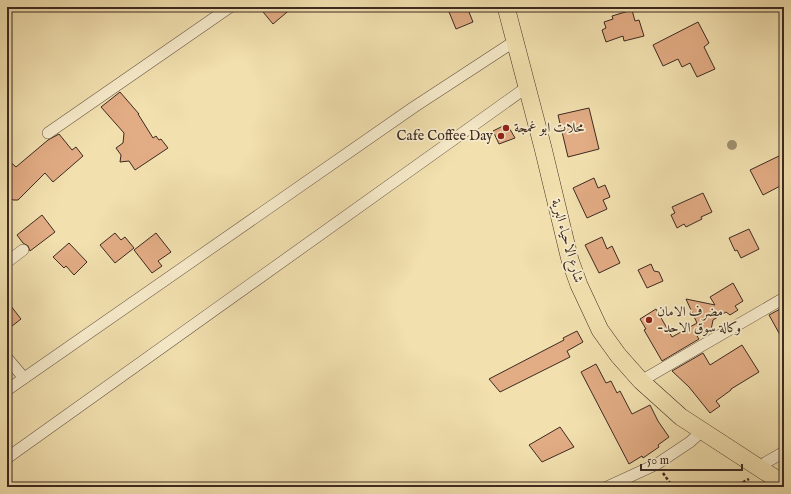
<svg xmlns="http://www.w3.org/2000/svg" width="791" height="494" font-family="'IM FELL English',Amiri,serif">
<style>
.building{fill:#e2ac84;stroke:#3d2a22}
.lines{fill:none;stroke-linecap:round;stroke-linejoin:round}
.street-casing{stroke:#6a5845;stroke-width:12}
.primary-casing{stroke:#3d2a22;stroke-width:18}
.path{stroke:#3d2a22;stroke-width:2.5;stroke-dasharray:3 2;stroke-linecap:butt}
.street{stroke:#f7ebcb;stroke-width:11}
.primary{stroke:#f2e0af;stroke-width:17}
.tree{fill:#a09170}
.poi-dot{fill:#8f2418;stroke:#f7ebcb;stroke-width:1.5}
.labels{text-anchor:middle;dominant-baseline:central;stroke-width:3.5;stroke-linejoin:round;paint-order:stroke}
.poi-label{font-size:14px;fill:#3d2a22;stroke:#f7ebcb;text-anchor:start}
.street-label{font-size:14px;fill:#3d2a22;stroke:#f7ebcb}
</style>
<rect width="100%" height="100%" fill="#f2e0af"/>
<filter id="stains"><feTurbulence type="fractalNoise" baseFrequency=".005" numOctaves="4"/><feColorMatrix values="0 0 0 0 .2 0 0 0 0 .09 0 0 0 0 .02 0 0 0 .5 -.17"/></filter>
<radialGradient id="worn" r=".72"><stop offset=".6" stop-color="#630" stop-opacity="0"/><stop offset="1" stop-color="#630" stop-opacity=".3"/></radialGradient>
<!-- building -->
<g class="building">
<polygon points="259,7 293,7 273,24"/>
<polygon points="447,7 467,7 473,22 456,29"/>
<polygon points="632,10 635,21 639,20 644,36 624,41 623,36 606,42 602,30 606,28 604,22 613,19 612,16"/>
<polygon points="698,22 709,43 704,47 715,69 697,77 690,63 682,67 678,59 663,66 653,45"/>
<polygon points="120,92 139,114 138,114 153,138 156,136 159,140 161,139 168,148 135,170 129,161 120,162 121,155 116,148 123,143 124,133 101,107"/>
<polygon points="589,108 599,149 568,157 558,115"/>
<polygon points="507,124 515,138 499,144 493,131"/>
<polygon points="59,134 72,150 76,147 83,156 53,182 45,173 18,200 13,200 7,195 7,159 16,167 48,140"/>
<polygon points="779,156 784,166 784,184 763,195 750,170"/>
<polygon points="594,178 598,188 605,185 610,197 603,200 607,209 587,218 573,188"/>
<polygon points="703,193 712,212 701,217 702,219 686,227 684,224 677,228 671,215 675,213 672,207"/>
<polygon points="42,215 55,232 30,251 28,246 23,243 17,235"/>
<polygon points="749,229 759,249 741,258 737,250 735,251 729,238"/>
<polygon points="115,233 121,240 125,237 134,248 115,263 100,245"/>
<polygon points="156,233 171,252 158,261 162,266 152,273 134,250"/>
<polygon points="602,237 607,249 612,246 620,263 599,273 585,245"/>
<polygon points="69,243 87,262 74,275 66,266 64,268 53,257"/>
<polygon points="651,264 654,271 659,272 663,281 647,288 638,270"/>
<polygon points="733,283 743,301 735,306 738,310 730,315 726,312 713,320 711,330 697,336 699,339 662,361 644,330 646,329 640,319 656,309 672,337 697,323 686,299 715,305 710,297"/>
<polygon points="7,301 21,319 7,330"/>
<polygon points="784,307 784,342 769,315"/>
<polygon points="577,331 583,342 567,351 570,357 500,392 489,379 564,340 563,338"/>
<polygon points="742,345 759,372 731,389 731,390 716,401 720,406 710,413 689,387 672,371 703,353 710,365"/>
<polygon points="596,364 606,383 611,381 617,393 620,391 632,414 650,405 658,421 669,437 658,445 659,447 643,458 642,456 629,464 581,372"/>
<polygon points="560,427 574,447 542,462 529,445"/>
</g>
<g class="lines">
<defs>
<g id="street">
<polyline points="48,133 230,7"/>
<polyline points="7,262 23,250"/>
<polyline points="7,358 24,378"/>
<polyline points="641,381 784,298"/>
<polyline points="7,390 414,107 515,41"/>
<polyline points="7,458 527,87"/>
<polyline points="758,467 784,452"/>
<polyline points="607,487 657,464 690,442 702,431"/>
</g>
<polyline id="primary" points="506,7 543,148 570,260 579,285 600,330 618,355 641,381 681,417 784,484"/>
</defs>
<!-- street casing -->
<use href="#street" class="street-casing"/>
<!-- primary casing -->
<use href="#primary" class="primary-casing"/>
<!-- path -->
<g class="path">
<polyline points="663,473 670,483 676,487"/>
<polyline points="734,487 749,479"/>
</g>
<!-- street -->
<use href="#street" class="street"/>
<!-- primary -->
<use href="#primary" class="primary"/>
</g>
<!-- trees -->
<circle class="tree" cx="732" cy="145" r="5"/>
<!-- markers -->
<g class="poi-dot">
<circle cx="506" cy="128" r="4"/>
<circle cx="501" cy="136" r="4"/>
<circle cx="649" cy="320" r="4"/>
</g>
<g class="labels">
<!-- poi labels -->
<g class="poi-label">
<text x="514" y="128">محلات ابو غمجة</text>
<text x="493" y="136" text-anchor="end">Cafe Coffee Day</text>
<text x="657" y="312">مضرف الامان<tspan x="657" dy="16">-وكالة سوق الاحد</tspan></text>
</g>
<!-- street labels -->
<g class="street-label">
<text transform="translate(567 241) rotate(74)">شارع الاحياء البرية</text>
</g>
</g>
<!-- margin -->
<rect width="791" height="494" fill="none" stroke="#f2e0af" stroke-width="24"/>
<rect x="8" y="8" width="775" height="478" fill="none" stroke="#3d2a22" stroke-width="2"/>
<rect x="12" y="12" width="767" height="470" fill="none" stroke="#3d2a22"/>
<!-- scale -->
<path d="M641 464v6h101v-6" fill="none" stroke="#3d2a22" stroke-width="2"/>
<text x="647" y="464" font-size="12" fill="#3d2a22" stroke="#f7ebcb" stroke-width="3" paint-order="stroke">50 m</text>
<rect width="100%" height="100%" filter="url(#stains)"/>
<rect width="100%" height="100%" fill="url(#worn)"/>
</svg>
